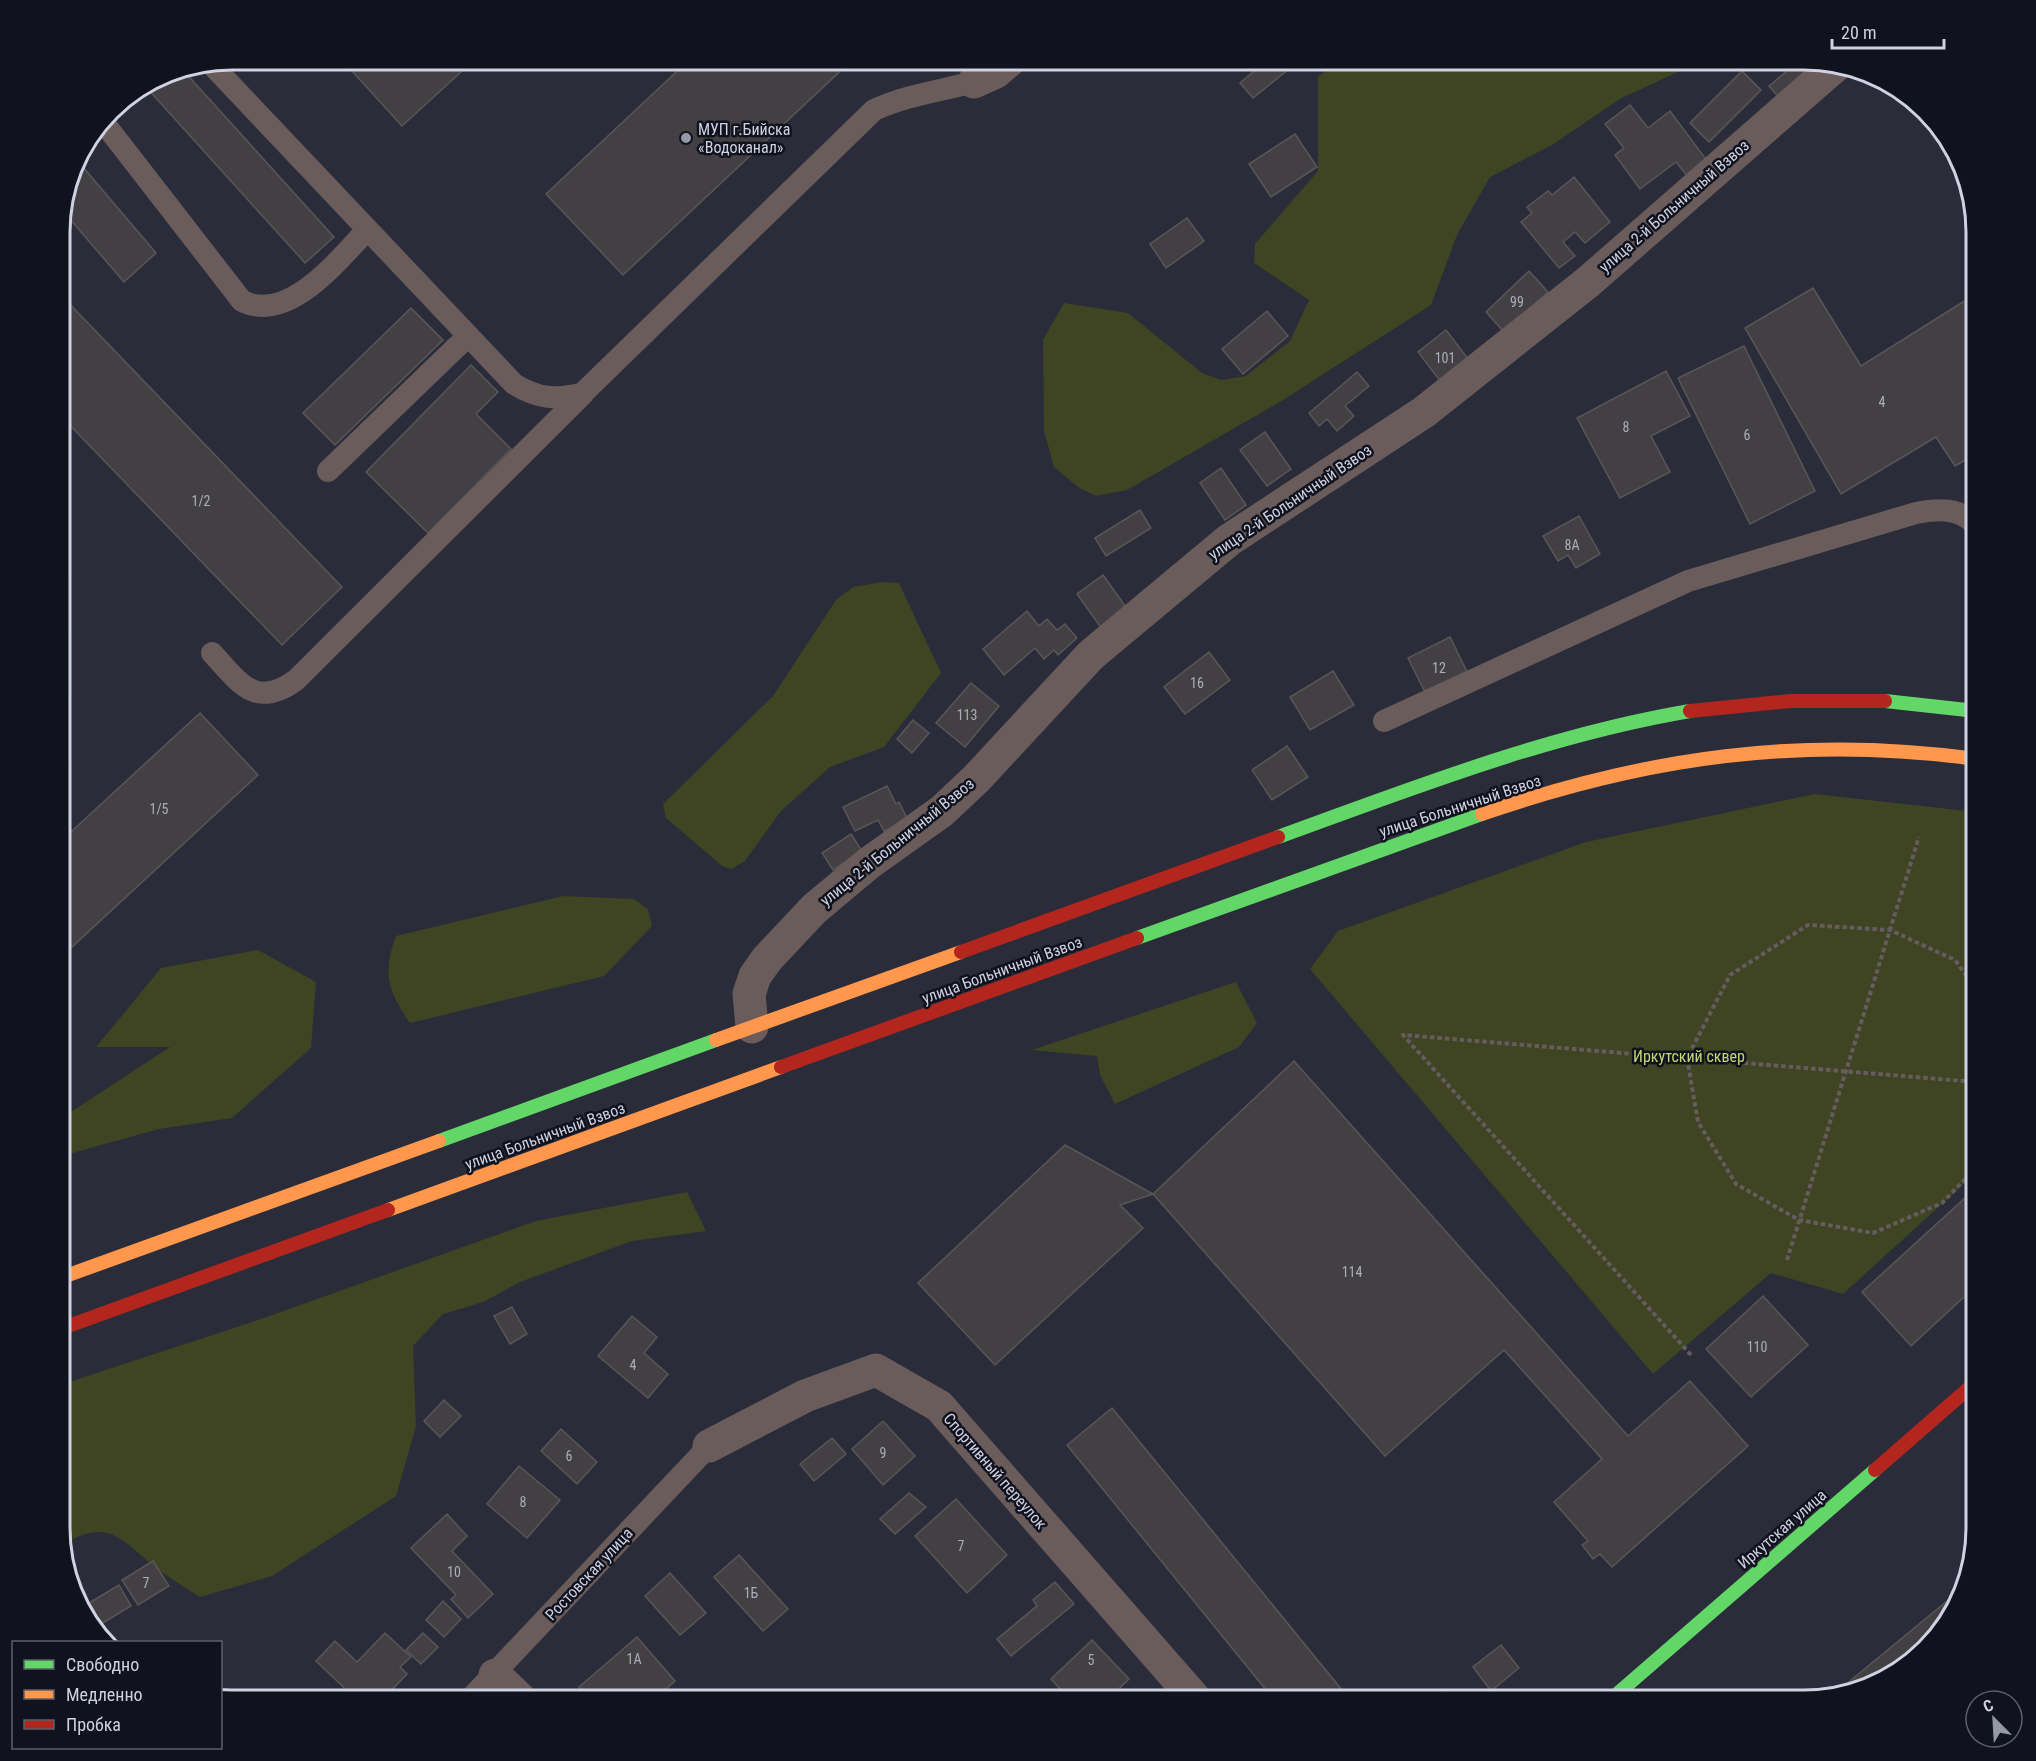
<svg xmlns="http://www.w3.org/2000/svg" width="2036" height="1761" font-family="'Roboto Condensed',sans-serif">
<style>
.green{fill:#3f4422}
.building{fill:#434043;stroke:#5a5658;stroke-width:1.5}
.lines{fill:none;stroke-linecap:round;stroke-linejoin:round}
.path{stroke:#655c5f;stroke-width:4;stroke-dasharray:4.5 3;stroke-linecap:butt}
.lane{stroke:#695c5b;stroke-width:22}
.street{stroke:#695c5b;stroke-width:33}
.fast{stroke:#63d668;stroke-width:14}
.slow{stroke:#ff974d;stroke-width:14}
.jam{stroke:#b3261e;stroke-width:14}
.poi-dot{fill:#9598a7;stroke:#10121d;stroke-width:2}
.labels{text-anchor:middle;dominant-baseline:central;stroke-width:5;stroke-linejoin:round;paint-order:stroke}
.number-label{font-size:14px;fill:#acaeba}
.poi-label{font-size:16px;fill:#cfd2e2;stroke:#10121d;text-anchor:start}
.street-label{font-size:16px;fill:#cfd2e2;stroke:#10121d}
.park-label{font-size:16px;fill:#c7d773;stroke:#10121d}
.rim{fill:none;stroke:#cfd2e2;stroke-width:3}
</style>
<rect width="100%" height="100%" fill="#2a2c3a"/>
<!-- green -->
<g class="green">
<polygon points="1344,60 1703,60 1620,99 1552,145 1490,177 1457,235 1431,305 1280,402 1127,490 1096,496 1078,487 1054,467 1044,431 1043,340 1064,303 1128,313 1202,373 1221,380 1246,376 1290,341 1309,300 1254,263 1255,244 1318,171 1318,76"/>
<polygon points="883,582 899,583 941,673 884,747 830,767 781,811 745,861 731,869 722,866 666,818 663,804 773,696 836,600 853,587"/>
<polygon points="1815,794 1976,812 1976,1173 1843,1294 1771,1273 1653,1374 1310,969 1338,931 1586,842"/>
<path d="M563 896 634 899 648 909 652 926 604 976 410 1023C388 991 382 974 396 936Z"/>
<polygon points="258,950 316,982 311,1048 232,1118 159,1129 69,1154 60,1132 60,1119 170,1047 96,1047 161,968"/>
<polygon points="1236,982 1257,1023 1239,1047 1115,1104 1100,1075 1097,1056 1032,1050"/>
<path d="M687 1192 706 1231 632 1241 520 1282 483 1302 443 1314 413 1346 416 1426 396 1496 272 1576 200 1597C183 1586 165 1576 150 1563 117 1534 104 1520 62 1545L60 1385 261 1319 536 1221Z"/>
</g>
<!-- building -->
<g class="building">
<polygon points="342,60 474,60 402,126"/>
<polygon points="689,60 850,62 623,275 546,194"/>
<polygon points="1267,60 1283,60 1290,68 1253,98 1240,83"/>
<polygon points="1800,60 1805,60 1816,73 1783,102 1769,86"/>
<polygon points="183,70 334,237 305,263 145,86 167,73"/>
<polygon points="1742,71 1761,90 1709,142 1690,123"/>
<polygon points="1630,105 1648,128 1670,111 1708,162 1688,177 1676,162 1640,189 1615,155 1624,148 1605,124"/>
<polygon points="1295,134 1317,167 1271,197 1249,164"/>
<polygon points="77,160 156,253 124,282 63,211"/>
<polygon points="1574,177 1610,222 1585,243 1575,232 1563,242 1575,256 1559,268 1521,222 1532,213 1527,207 1548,191 1552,195"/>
<polygon points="1187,218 1204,241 1166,268 1150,244"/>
<polygon points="1529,271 1548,292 1504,332 1486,312"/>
<polygon points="1813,288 1861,366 1966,300 1976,313 1976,454 1955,466 1936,437 1841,494 1745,328"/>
<polygon points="60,294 342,587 282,645 60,415"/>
<polygon points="411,308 443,340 335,445 303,413"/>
<polygon points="1267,311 1288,336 1243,374 1222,349"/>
<polygon points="1446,330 1472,364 1444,386 1418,352"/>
<polygon points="1744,346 1815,491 1750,524 1678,378"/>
<polygon points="471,365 498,392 476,414 511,449 428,533 366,472"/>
<polygon points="1666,371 1690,416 1651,436 1670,472 1620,498 1577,418"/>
<polygon points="1357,372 1369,386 1345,406 1354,416 1337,431 1327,419 1319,426 1309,413"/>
<polygon points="1265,432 1291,469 1267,486 1240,450"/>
<polygon points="1221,468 1246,505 1225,520 1200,483"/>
<polygon points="1140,510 1151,528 1106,556 1095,538"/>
<polygon points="1579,516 1600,554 1576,568 1568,555 1558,561 1543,536"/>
<polygon points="1103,575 1128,610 1102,629 1077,594"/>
<polygon points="1027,611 1039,626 1047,619 1057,630 1065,624 1077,638 1058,655 1054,650 1044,659 1035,648 1004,675 983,649"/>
<polygon points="1450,637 1470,678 1428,698 1408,658"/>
<polygon points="1209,652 1230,680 1185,714 1164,687"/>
<polygon points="1333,671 1354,705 1310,730 1290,697"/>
<polygon points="971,683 999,706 965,747 936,723"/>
<polygon points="200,713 258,775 60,958 60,842"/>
<polygon points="913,720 929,733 912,753 897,739"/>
<polygon points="1287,746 1308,777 1272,800 1252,770"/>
<polygon points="887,786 896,804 899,802 908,820 884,831 878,820 855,831 843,807"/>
<polygon points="851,834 862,851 833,870 822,853"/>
<polygon points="1294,1061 1628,1436 1690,1381 1748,1446 1612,1567 1600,1554 1593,1559 1582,1545 1588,1541 1554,1502 1602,1459 1504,1350 1385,1456 1153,1194"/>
<polygon points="1065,1145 1153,1194 1120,1205 1143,1228 995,1365 918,1283"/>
<polygon points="1976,1188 1976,1286 1911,1346 1862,1292"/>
<polygon points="1763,1296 1808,1345 1751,1397 1706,1349"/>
<polygon points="512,1307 527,1334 510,1344 494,1316"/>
<polygon points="632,1316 657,1337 644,1353 668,1374 648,1398 598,1356"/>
<polygon points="444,1400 461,1416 440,1437 424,1421"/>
<polygon points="1112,1408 1351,1701 1275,1701 1067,1445"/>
<polygon points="883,1421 915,1456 883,1485 852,1449"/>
<polygon points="561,1429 597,1462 577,1484 541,1451"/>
<polygon points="832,1438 846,1454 814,1481 800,1464"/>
<polygon points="519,1466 560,1500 527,1538 487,1504"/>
<polygon points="909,1493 926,1507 895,1534 880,1519"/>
<polygon points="956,1499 1007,1555 967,1593 915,1536"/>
<polygon points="447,1514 467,1536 452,1551 493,1594 468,1618 451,1599 456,1595 411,1548"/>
<polygon points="739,1555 788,1609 763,1631 714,1577"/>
<polygon points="153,1561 169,1586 138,1605 122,1580"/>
<polygon points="670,1573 706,1613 680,1635 645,1596"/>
<polygon points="1055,1582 1074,1604 1011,1656 997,1639 1037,1606 1033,1600"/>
<polygon points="119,1585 131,1606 96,1627 84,1606"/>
<polygon points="1964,1587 1963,1594 1933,1642 1870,1688 1833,1695"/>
<polygon points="443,1601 461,1619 444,1637 426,1620"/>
<polygon points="385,1633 411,1657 400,1667 407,1674 381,1701 358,1701 316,1661 335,1641 357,1662"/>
<polygon points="423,1633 438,1647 421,1664 406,1650"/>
<polygon points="637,1637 675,1681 653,1701 591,1701 579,1687"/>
<polygon points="1092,1640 1129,1679 1106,1701 1071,1701 1051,1679"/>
<polygon points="1501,1645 1519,1668 1491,1691 1473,1667"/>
<polygon points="1443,1689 1453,1701 1429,1701"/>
<polygon points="1392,1690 1401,1701 1379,1701"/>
</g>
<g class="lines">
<!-- path -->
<g class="path">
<polyline points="1976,1168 1942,1203 1873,1233 1799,1220 1736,1184 1698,1122 1687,1058 1730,975 1808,925 1890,930 1955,960 1976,989"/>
<polyline points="1787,1260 1919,837"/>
<polyline points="1691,1355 1403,1035 1976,1082"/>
</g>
<!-- lane -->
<g class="lane">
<path d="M211 64 514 384C538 399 557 400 583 393L874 110C907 95 939 91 974 82"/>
<path d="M104 123 242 301C289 324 338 260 367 230"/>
<polyline points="328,471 468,336"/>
<path d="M212 653C239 682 255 710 296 680L583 394"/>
<path d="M1384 721 1688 581 1916 513C1938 509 1959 507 1976 525"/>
<polyline points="468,1701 709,1446"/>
</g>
<!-- street -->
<g class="street">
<polyline points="974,82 996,72 1010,60"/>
<polyline points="752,1027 749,994 755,976 767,959 814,909 869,863 942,811 976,779 1091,655 1229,540 1424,412 1588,282 1835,66"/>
<polyline points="709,1446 805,1396 876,1370 939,1406 1197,1701"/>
<polyline points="495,1675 522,1701"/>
</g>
<!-- fast -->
<g class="fast">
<polyline points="1885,701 1976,711"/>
<path d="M1278 837C1413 788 1548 735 1690 711"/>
<polyline points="1137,938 1482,814"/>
<polyline points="439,1141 716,1040"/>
<polyline points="1609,1701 1875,1470"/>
</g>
<!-- slow -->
<g class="slow">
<path d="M1482 814C1647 757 1802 735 1976 759"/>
<polyline points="716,1040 961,952"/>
<polyline points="388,1210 781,1067"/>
<polyline points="60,1278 439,1141"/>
</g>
<!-- jam -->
<g class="jam">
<polyline points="1690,711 1790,701 1885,701"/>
<polyline points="961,952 1278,837"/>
<polyline points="781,1067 1137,938"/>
<polyline points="60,1329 388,1210"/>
<polyline points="1875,1470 1976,1382"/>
</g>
</g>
<!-- markers -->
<circle class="poi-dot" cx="686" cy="138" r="6"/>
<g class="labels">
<!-- number labels -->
<g class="number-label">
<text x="1517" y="302">99</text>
<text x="1445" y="358">101</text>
<text x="1882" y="402">4</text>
<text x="1626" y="427">8</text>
<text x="1747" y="435">6</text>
<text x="201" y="501">1/2</text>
<text x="1572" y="545">8А</text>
<text x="1439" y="668">12</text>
<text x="1197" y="683">16</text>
<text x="967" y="715">113</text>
<text x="159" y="809">1/5</text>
<text x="1352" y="1272">114</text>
<text x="1757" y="1347">110</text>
<text x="633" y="1365">4</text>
<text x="883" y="1453">9</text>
<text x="569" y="1456">6</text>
<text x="523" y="1502">8</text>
<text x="961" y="1546">7</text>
<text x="454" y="1572">10</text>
<text x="146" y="1583">7</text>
<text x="751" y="1593">1Б</text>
<text x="634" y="1659">1А</text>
<text x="1091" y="1660">5</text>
</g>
<!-- poi labels -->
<g class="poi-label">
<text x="698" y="129">МУП г.Бийска<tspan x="698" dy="18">«Водоканал»</tspan></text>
</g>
<!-- street labels -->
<g class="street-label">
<text transform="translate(1674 206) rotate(-41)">улица 2-й Больничный Взвоз</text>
<text transform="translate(1290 502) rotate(-34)">улица 2-й Больничный Взвоз</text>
<text transform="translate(1460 806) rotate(-18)">улица Больничный Взвоз</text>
<text transform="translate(897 842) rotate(-39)">улица 2-й Больничный Взвоз</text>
<text transform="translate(1002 970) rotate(-20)">улица Больничный Взвоз</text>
<text transform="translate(545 1136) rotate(-20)">улица Больничный Взвоз</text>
<text transform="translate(995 1471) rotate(49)">Спортивный переулок</text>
<text transform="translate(1782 1529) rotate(-41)">Иркутская улица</text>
<text transform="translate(589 1574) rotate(-47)">Ростовская улица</text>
</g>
<!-- park labels -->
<g class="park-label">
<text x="1689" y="1056">Иркутский сквер</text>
</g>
</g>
<!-- crop -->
<path d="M0 0H2036V1761H0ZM232 70H1804A162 162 0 0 1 1966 232V1528A162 162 0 0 1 1804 1690H232A162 162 0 0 1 70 1528V232A162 162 0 0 1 232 70Z" fill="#10121d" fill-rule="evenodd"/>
<path class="rim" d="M232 70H1804A162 162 0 0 1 1966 232V1528A162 162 0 0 1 1804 1690H232A162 162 0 0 1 70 1528V232A162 162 0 0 1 232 70Z"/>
<!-- legend -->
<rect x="12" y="1641" width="210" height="108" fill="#10121d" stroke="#5c5f6c" stroke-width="1.5"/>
<rect x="24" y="1660" width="30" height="9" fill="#63d668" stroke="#5c5f6c" stroke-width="1.5"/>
<text x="66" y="1671" font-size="18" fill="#cfd2e2">Свободно</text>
<rect x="24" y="1690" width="30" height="9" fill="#ff974d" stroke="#5c5f6c" stroke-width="1.5"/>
<text x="66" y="1701" font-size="18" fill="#cfd2e2">Медленно</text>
<rect x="24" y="1720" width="30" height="9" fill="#b3261e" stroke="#5c5f6c" stroke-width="1.5"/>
<text x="66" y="1731" font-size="18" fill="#cfd2e2">Пробка</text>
<!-- north arrow -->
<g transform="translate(1994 1719) rotate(336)"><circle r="28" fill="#10121d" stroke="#5c5f6c" stroke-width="1.5"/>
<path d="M0-4.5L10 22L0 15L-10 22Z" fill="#9598a7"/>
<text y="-9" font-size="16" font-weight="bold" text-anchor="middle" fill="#cfd2e2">С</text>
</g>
<!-- scale -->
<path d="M1832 39v9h112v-9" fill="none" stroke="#cfd2e2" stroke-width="3"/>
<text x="1841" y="39" font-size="18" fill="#cfd2e2" stroke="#10121d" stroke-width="4.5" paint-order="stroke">20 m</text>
</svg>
